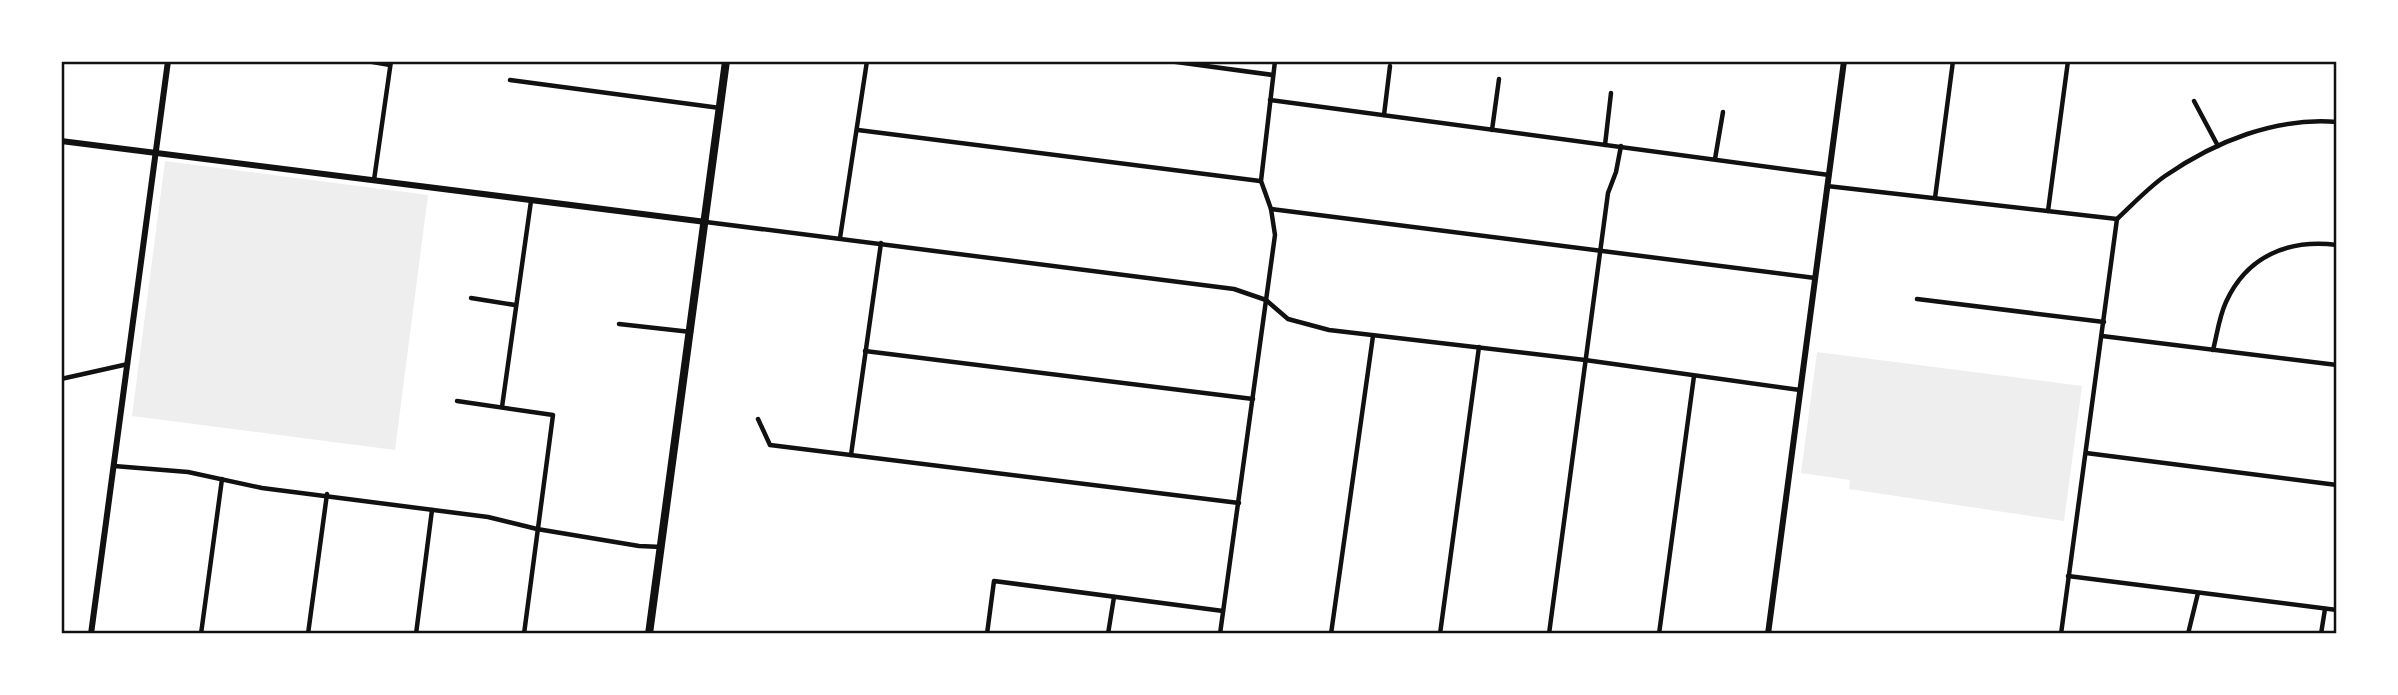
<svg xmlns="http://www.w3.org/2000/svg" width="2398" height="695" font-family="'Source Sans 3',sans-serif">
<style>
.green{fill:#eee}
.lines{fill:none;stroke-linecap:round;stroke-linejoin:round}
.minor{stroke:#111;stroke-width:4.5}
.tertiary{stroke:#111;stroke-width:6}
.primary{stroke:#111;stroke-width:8}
.neatline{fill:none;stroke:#111;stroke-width:2.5}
</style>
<rect width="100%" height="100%" fill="#fff"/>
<!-- green -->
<g class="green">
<polygon points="165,161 428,195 395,450 132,416"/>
<polygon points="1817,352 2082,386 2064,521 1849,489 1850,480 1801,473"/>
</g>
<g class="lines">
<!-- minor -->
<g class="minor">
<polyline points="367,61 390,65"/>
<polyline points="1169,61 1273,75"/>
<polyline points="510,80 720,108"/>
<polyline points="1270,100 1829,175"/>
<polyline points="2194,101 2218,146"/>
<polyline points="1384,115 1390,66"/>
<polyline points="858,130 1260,181"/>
<polyline points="1492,130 1499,79"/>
<polyline points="1605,145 1611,93"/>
<polyline points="1715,159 1723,112"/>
<polyline points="374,180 391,61"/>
<polyline points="1827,186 2117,219"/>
<polyline points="1935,198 1953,61"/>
<polyline points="1271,209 1815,278"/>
<polyline points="2048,211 2068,61"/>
<path d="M2117 219C2132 205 2148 188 2165 176 2216 141 2276 117 2337 122"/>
<polyline points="706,222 1234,289 1266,300 1288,319 1329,330 1585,360 1800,390"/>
<polyline points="840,238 867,61"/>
<polyline points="471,298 515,305"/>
<polyline points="1917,299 2104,322"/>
<polyline points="619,324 691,332"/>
<polyline points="2102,336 2337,365"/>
<path d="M2213 350C2217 335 2219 317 2226 302 2247 256 2288 239 2337 245"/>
<polyline points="865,351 1253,399"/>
<polyline points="61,379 128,364"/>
<polyline points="457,401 553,415 524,634"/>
<polyline points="502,407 531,201"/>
<polyline points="758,419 770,445 1239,503"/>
<polyline points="2086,453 2337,485"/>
<polyline points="851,455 881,243"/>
<polyline points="114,466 188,472 262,488 488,517 537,529 639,546 662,547"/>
<polyline points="2068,576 2337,610"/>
<polyline points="201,634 222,479"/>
<polyline points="308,634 327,494"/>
<polyline points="416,634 432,510"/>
<polyline points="987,634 994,581 1223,611"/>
<polyline points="1108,634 1114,597"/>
<polyline points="1220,634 1275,235 1271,209 1261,181 1275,61"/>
<polyline points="1331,634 1373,336"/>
<polyline points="1440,634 1479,347"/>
<polyline points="1549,634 1608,193 1616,172 1621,146"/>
<polyline points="1659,634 1694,376"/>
<polyline points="2061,634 2117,219"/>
<polyline points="2188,634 2198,593"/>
<polyline points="2321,634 2325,609"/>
</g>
<!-- tertiary -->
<g class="tertiary">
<polyline points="61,141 706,222"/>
<polyline points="91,634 168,61"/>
<polyline points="1768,634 1844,61"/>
</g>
<!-- primary -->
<polyline class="primary" points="649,634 726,61"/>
</g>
<!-- border -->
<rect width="2398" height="695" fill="none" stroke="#ffffff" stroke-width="126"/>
<rect x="63" y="63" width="2272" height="569" class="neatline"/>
</svg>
